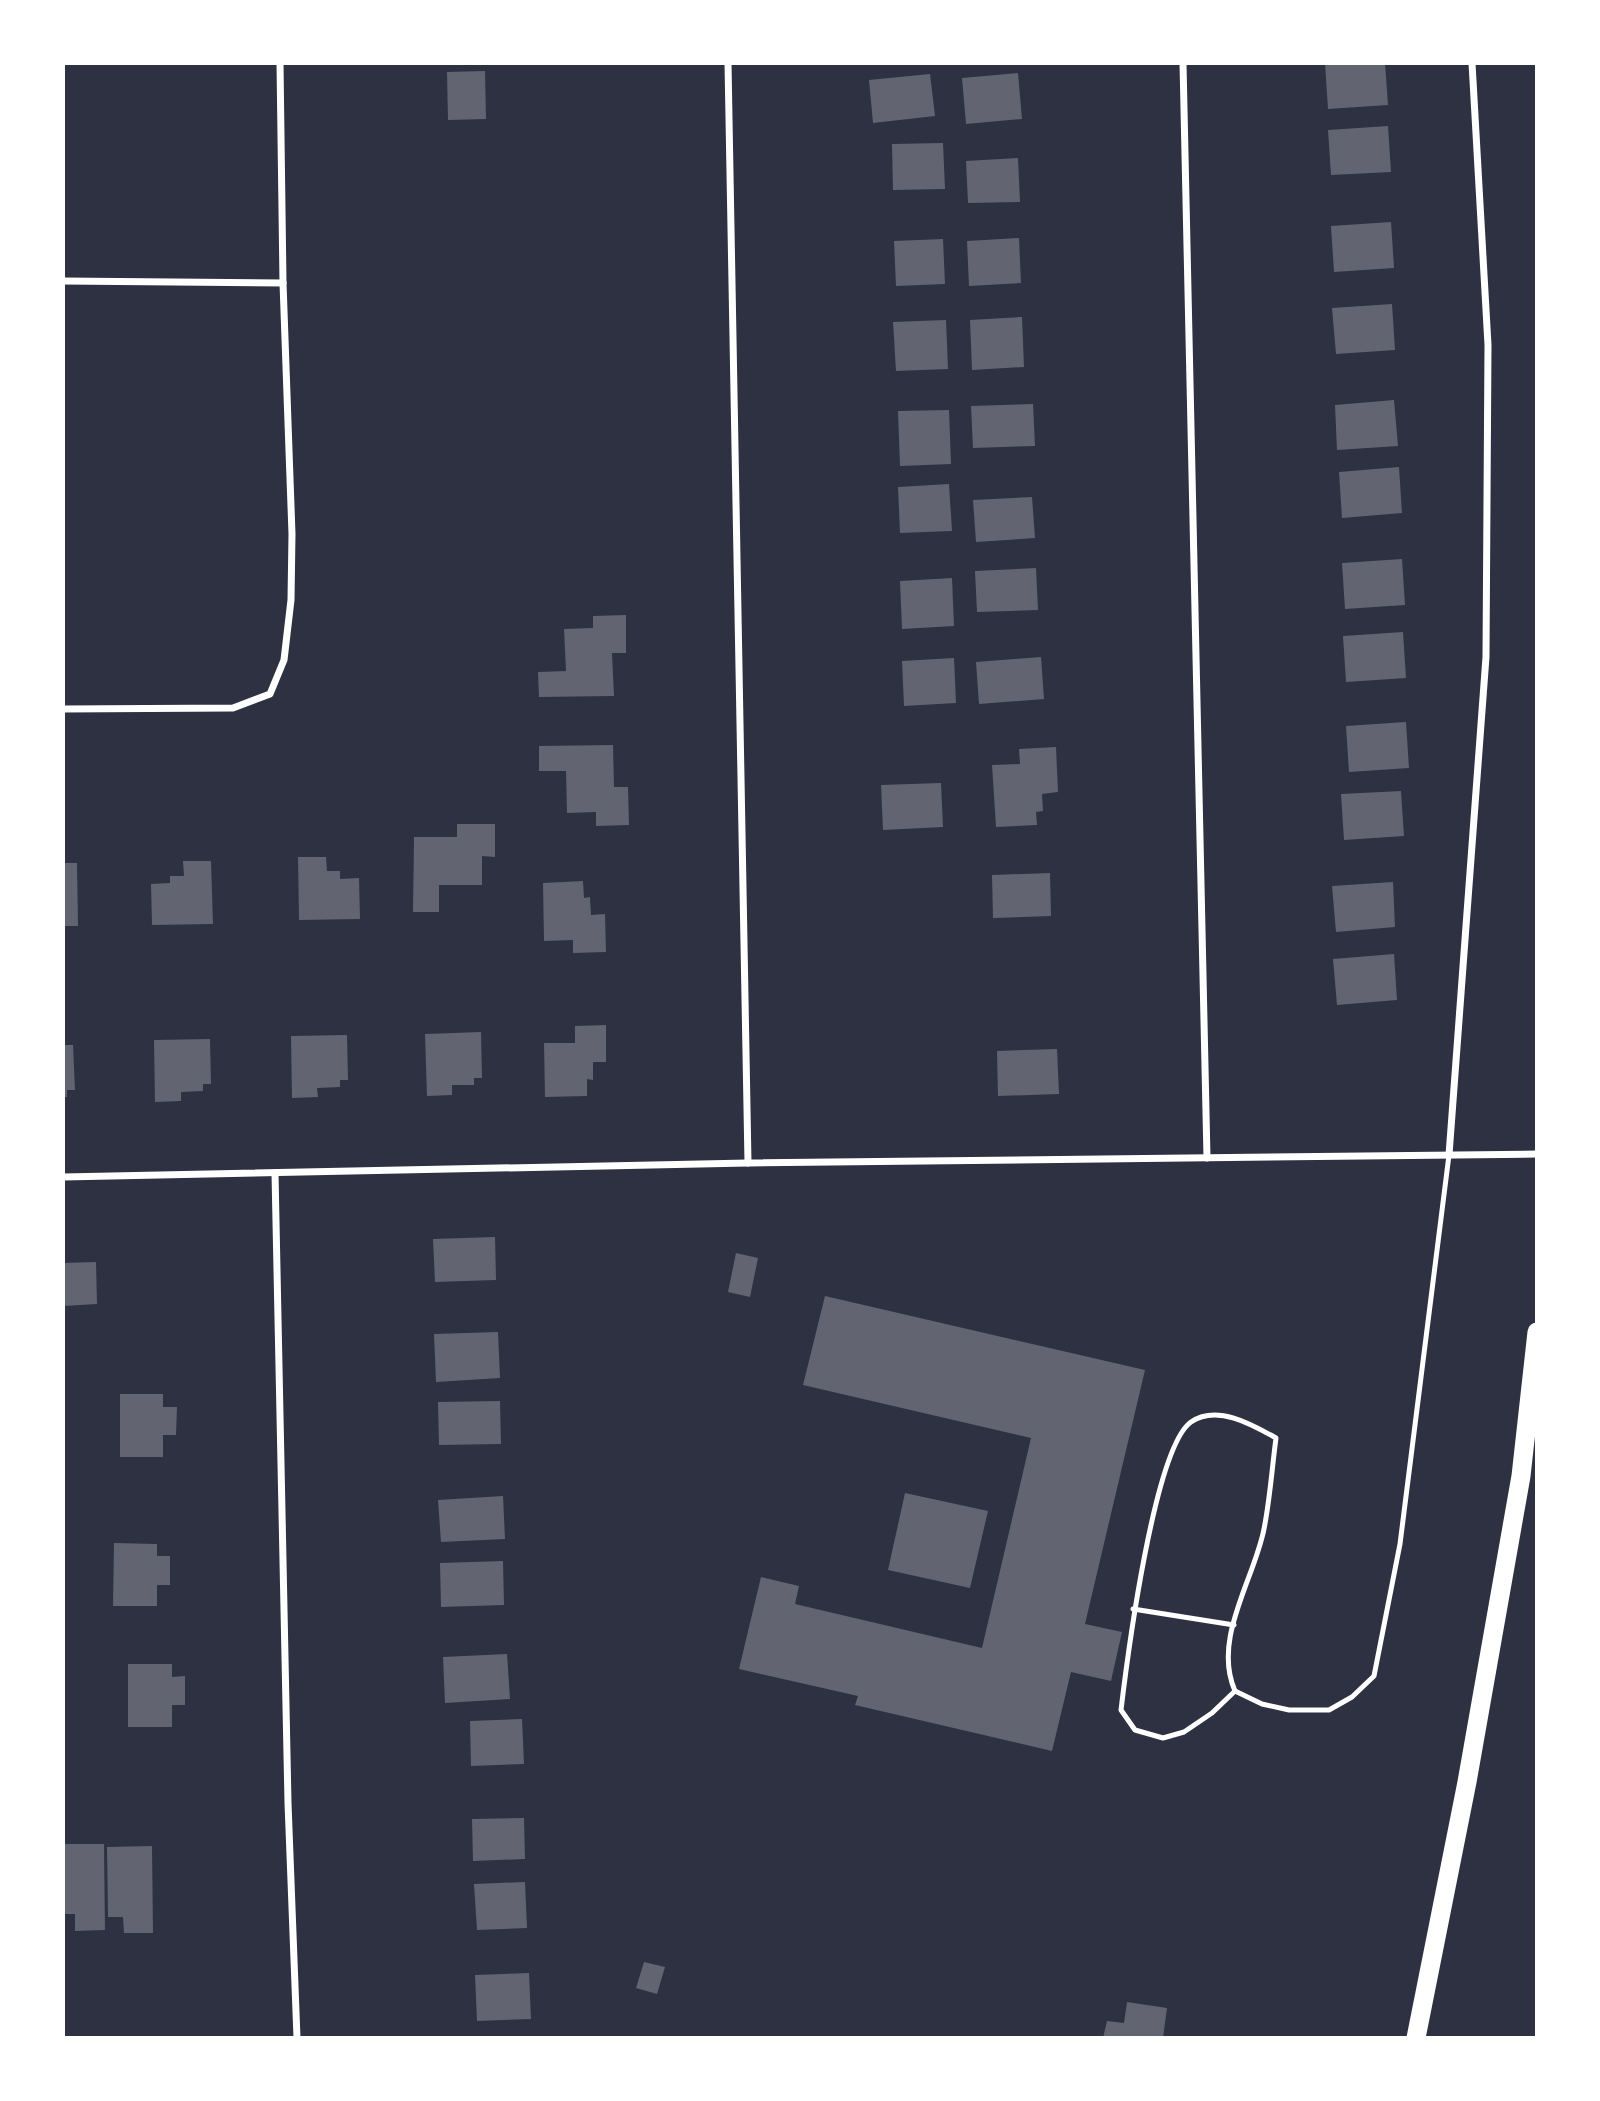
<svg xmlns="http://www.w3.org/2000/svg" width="1600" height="2101" font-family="Barlow,sans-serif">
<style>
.building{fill:#626471}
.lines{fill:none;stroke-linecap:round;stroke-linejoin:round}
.service{stroke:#fff;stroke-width:5}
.minor{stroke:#fff;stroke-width:7}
.trunk{stroke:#fff;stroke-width:19}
</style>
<rect width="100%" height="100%" fill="#2d3142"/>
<!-- building -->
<g class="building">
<polygon points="1325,63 1385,63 1388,105 1328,109"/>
<polygon points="485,71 486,119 448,120 447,72"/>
<polygon points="1018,73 1022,119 966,124 962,78"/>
<polygon points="930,74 935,116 873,123 869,80"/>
<polygon points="1388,126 1391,172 1331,175 1328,130"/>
<polygon points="943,143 945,189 893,190 892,144"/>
<polygon points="1018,158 1020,202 968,203 966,161"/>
<polygon points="1391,222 1394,268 1334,272 1331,226"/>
<polygon points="1019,238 1021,283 969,286 967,241"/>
<polygon points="943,239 945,284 896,286 894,241"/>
<polygon points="1392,304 1395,350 1336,354 1332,308"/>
<polygon points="1022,317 1024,367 972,370 970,320"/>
<polygon points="946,320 948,369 896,371 893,322"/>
<polygon points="1394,400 1398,446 1337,450 1335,405"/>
<polygon points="1033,404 1035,446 973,448 971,406"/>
<polygon points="949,410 951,464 900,466 898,411"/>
<polygon points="1399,467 1402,513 1342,518 1339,472"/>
<polygon points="949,484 952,531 900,533 898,487"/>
<polygon points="1032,497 1035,538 976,542 973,500"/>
<polygon points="1402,559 1405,605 1345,609 1342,563"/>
<polygon points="1036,568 1038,610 977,612 975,571"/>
<polygon points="952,578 954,626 902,629 900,581"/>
<polygon points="626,615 626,653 612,653 614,696 539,697 538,672 566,671 564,629 593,628 593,616"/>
<polygon points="1403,632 1406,678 1346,682 1343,636"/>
<polygon points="1041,657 1044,699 979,704 976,662"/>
<polygon points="954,658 956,703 904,706 902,661"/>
<polygon points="1406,722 1409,768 1349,772 1346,726"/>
<polygon points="613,745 614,787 628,787 629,825 596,826 596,812 567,813 566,771 539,771 539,746"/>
<polygon points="1056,747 1058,792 1042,794 1043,811 1036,812 1037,825 996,827 992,765 1020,764 1019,749"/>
<polygon points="941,783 943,827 883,830 881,785"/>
<polygon points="1401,791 1404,836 1344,840 1341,794"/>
<polygon points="457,824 495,824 495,857 482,856 482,885 439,885 439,912 413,912 414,837 457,837"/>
<polygon points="298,857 326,857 327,871 340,871 340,879 359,878 360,919 299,920"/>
<polygon points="183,861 211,861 213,924 152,925 151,884 170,883 170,876 184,876"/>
<polygon points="63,863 77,863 78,926 63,926"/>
<polygon points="1050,873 1051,916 993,918 992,875"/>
<polygon points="583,881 584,898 590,897 591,915 605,914 606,952 573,953 573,940 544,941 543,883"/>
<polygon points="1393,882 1395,927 1336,932 1332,886"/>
<polygon points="1394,954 1397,1000 1337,1005 1333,959"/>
<polygon points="606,1025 606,1062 593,1062 593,1080 587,1079 587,1096 545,1097 544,1043 575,1043 575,1026"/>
<polygon points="481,1032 482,1078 474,1078 474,1085 452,1085 452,1095 427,1096 425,1034"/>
<polygon points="347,1035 348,1080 340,1080 340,1087 317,1088 318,1097 292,1098 291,1036"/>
<polygon points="210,1039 211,1084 203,1084 203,1091 181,1092 181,1101 155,1102 154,1040"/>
<polygon points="63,1045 73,1045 75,1090 67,1090 67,1097 63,1097"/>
<polygon points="1057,1049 1059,1094 998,1096 997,1051"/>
<polygon points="495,1237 496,1280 435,1282 433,1239"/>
<polygon points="736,1253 758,1258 750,1297 728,1292"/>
<polygon points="96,1262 97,1304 63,1306 63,1263"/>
<polygon points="825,1296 1145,1370 1085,1624 1122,1632 1111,1681 1071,1672 1052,1751 855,1705 858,1696 739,1669 761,1577 799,1586 795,1604 982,1648 1031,1438 803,1385"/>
<polygon points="498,1332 500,1378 436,1382 434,1334"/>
<polygon points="120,1394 163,1394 163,1407 177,1407 176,1435 163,1435 163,1457 120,1457"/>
<polygon points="500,1401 501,1444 439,1445 438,1402"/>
<polygon points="905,1493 988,1511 970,1588 888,1570"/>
<polygon points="503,1496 505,1539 441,1542 438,1500"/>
<polygon points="114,1543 157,1544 157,1556 170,1556 170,1585 157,1585 157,1606 113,1606"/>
<polygon points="503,1561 504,1605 441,1607 440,1563"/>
<polygon points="507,1654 510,1699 445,1703 443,1657"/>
<polygon points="128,1664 172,1664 172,1677 185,1676 185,1705 172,1705 172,1727 128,1727"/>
<polygon points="522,1719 524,1764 471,1766 470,1721"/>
<polygon points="524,1818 525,1859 473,1861 472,1819"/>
<polygon points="63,1844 104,1844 105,1930 75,1931 75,1914 63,1914"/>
<polygon points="152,1846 153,1933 124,1933 123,1917 108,1917 107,1847"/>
<polygon points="525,1882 527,1928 477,1930 474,1884"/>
<polygon points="644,1962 665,1967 657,1994 636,1988"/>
<polygon points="529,1973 531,2019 477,2021 475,1975"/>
<polygon points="1127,2002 1167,2008 1163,2038 1103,2038 1107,2021 1124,2023"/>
</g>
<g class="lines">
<!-- service -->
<g class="service">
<polyline points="1133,1609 1234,1625"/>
<path d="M1235 1691 1212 1713 1184 1732 1163 1738 1135 1730 1121 1710C1127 1660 1154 1448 1191 1422 1217 1404 1253 1425 1276 1438 1272 1468 1270 1499 1264 1529 1254 1580 1212 1639 1235 1691L1262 1704 1289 1710H1329L1352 1697 1374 1676 1400 1544 1449 1155"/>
</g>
<!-- minor -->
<g class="minor">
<polyline points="728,63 748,1163"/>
<polyline points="1183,63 1207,1158"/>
<polyline points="63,281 283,283"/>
<polyline points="63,709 233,708 270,694 284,660 291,600 292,534 283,283 280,63"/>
<polyline points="1449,1155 1486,657 1488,345 1472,63"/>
<polyline points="275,1173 288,1803 297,2038"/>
<polyline points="63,1177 748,1163 1537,1154"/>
</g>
<!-- trunk -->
<polyline class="trunk" points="1416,2038 1467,1782 1521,1476 1537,1332"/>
</g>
<!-- border -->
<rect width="1600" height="2101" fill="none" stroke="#ffffff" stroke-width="130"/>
</svg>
